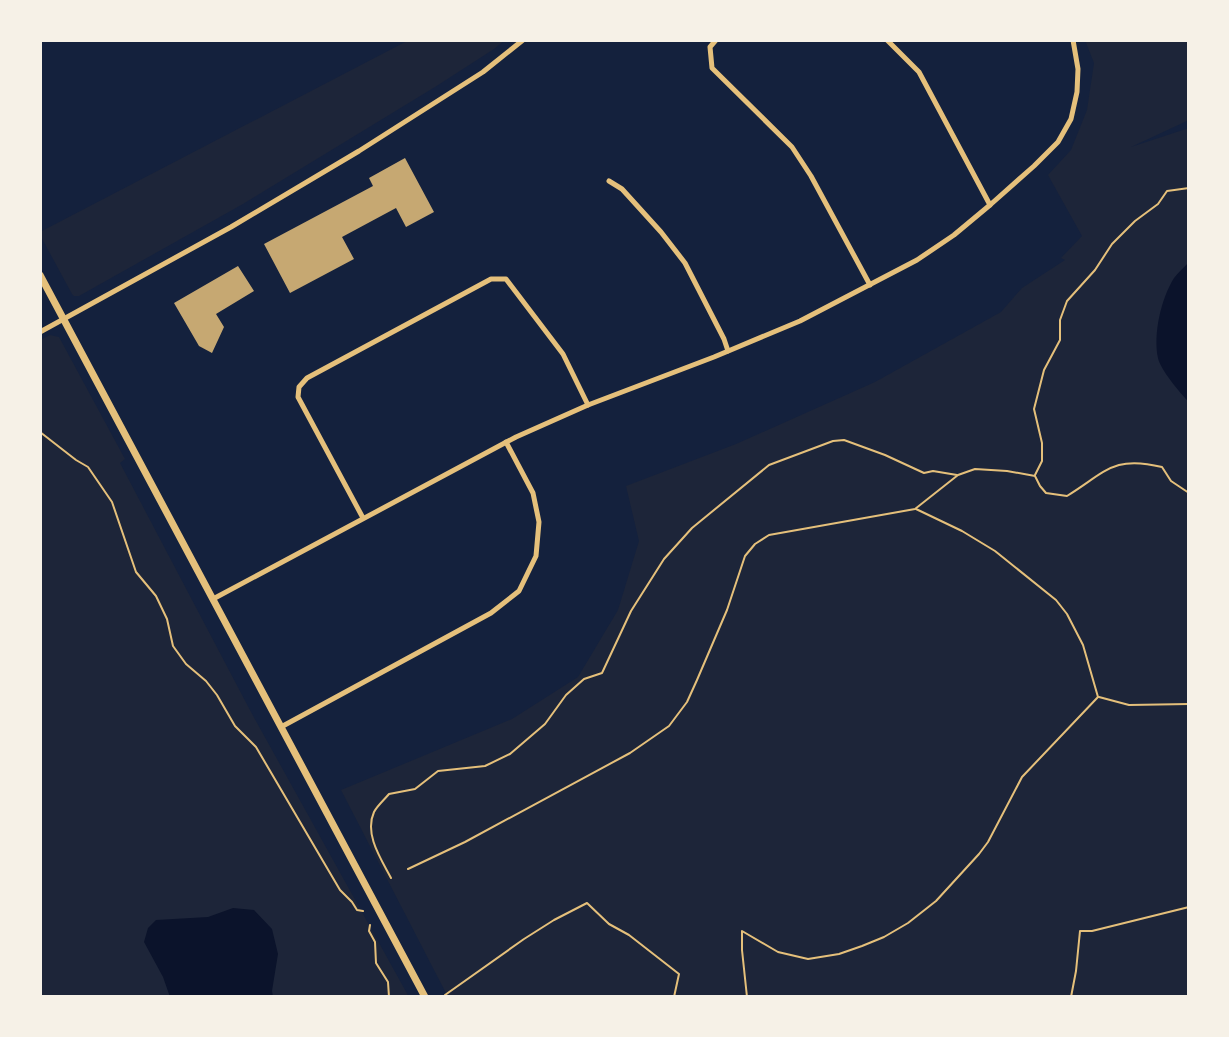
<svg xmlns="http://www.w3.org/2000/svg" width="1229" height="1037" font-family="Helvetica,sans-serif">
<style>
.green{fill:#1d2539}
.water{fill:#0b132b}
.building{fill:#c6a872}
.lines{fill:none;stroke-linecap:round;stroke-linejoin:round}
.path{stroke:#e5c07b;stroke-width:2}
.minor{stroke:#e5c07b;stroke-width:5}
.tertiary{stroke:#e5c07b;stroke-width:7}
</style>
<rect width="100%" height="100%" fill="#14213d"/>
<!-- green -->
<g class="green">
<polygon points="409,40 505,40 494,49 435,87 243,204 79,296 74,296 72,294 40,235 40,232"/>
<polygon points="1085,40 1189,40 1189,120 1131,147 1189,128 1189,997 448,997 341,790 512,719 578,677 618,610 639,541 626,486 736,444 875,382 1001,312 1022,288 1065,260 1061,258 1082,236 1048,175 1071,150 1087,110 1094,63"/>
<polygon points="50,335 59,337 125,459 120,463 251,712 409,997 40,997 40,340"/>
</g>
<!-- water -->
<g class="water">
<path d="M1189 262V402C1180 393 1160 369 1158 358 1153 334 1161 299 1174 278 1178 273 1184 267 1189 262Z"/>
<polygon points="233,908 254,910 272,929 278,954 272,991 273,997 170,997 163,977 144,942 148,928 156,920 208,917"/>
</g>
<!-- building -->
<g class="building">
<polygon points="405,158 434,212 406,227 396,208 342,237 354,259 290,293 264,244 373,186 369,178"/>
<polygon points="238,266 254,291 216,314 224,327 212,353 199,346 174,303"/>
</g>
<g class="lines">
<!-- path -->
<g class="path">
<polyline points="40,432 76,460 88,467 112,502 136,572 156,596 167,619 173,646 186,664 206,681 217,695 235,726 256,747 340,890 352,902 357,910 363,911"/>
<polyline points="1035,475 1042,461 1042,443 1034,409 1044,370 1060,340 1060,320 1067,301 1095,270 1112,244 1135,221 1158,204 1167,191 1189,188"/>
<polyline points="916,509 962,531 995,551 1056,600 1067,614 1083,645 1098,697"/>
<polyline points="1099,697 1129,705 1189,704"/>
<path d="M408 869 465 842 630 753 669 726 687 702 697 680 727 610 745 556 755 544 769 535 915 509 958 475 975 469 1007 471 1035 476 1040 486 1046 493 1067 496C1106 472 1113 455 1162 467L1171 481 1189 493"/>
<path d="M391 878C381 859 364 834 374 812 377 806 384 800 389 794L415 789 438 771 485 766 510 754 545 724 566 695 584 679 602 673 631 611 664 559 692 528 769 465 833 441 844 440 885 455 924 473 933 471 957 475"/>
<polyline points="370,925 369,931 375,942 376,963 388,982 389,997"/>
<polyline points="445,995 524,939 554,920 587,903 609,924 629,935 679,974 674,997"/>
<polyline points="747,997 742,950 742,931 778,952 808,959 839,954 862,946 884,937 908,923 936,901 979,854 988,842 1022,777 1098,697"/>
<polyline points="1071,997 1076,971 1080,931 1092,931 1189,907"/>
</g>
<!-- minor -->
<g class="minor">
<polyline points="716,40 710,47 712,68 792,147 811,176 870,285"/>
<polyline points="887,40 919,72 990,205"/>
<polyline points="609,181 622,189 661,232 685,263 724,339 728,351"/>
<polyline points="40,332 231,227 359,151 483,72 523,40"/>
<polyline points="363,518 298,397 299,387 307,378 491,279 506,279 563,354 588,405"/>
<polyline points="213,599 516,437 588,405 714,357 800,321 917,260 954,235 990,205 1034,166 1058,142 1071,119 1077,92 1078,69 1073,40"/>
<polyline points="281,727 491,613 519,591 536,556 539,522 533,493 506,442"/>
</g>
<!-- tertiary -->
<polyline class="tertiary" points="40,275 425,997"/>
</g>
<!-- border -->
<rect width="1229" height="1037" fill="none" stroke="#f6f1e7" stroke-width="84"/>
</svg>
